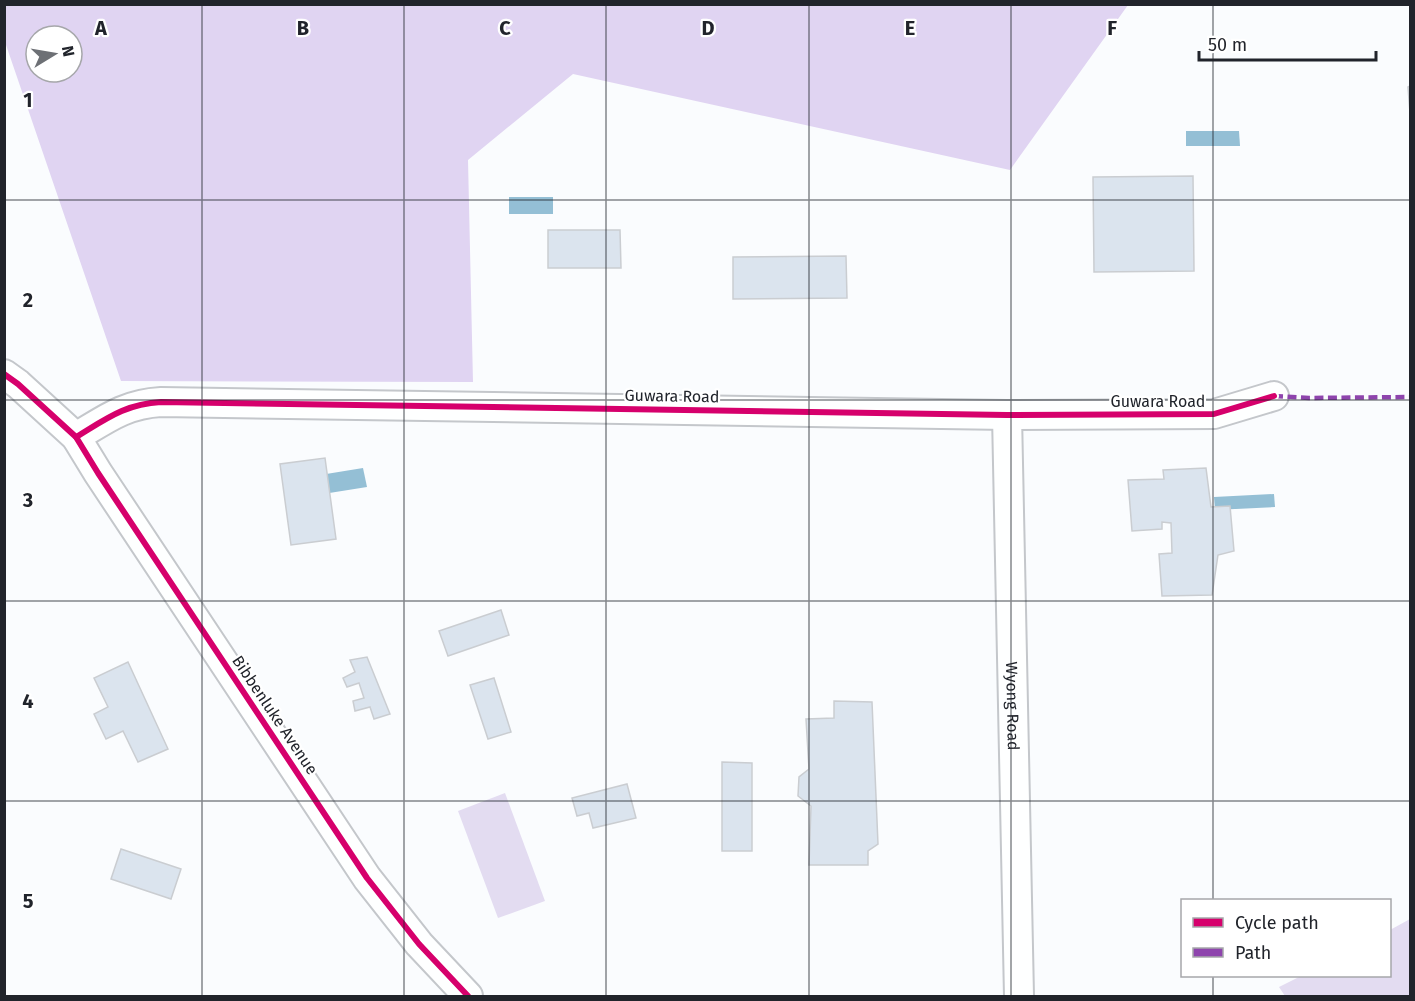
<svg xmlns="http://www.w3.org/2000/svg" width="1415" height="1001" font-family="'Fira Sans',sans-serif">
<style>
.green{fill:#e3dcf1}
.forest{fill:#e0d4f2;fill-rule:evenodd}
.water{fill:#94bfd5}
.building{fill:#dbe4ee;stroke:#cacdd1;stroke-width:1.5}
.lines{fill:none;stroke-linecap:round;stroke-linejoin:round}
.street-casing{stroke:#c4c7cb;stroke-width:32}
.street{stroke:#feffff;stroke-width:28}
.quiet{stroke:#8e44ad;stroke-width:4.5;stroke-dasharray:9 4.5;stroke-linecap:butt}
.cycleway-casing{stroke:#fff;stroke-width:10}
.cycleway{stroke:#d6006c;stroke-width:6}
.grid{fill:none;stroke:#21242b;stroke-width:1.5;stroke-opacity:0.55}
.labels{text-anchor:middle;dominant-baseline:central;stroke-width:4.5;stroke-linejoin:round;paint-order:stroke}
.street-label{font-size:16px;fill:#21242b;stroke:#fff}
.grid-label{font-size:20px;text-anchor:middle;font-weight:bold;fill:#21242b;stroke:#fff;stroke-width:4.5;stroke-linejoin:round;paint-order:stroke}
</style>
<rect width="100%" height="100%" fill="#fafcfe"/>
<!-- green -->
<g class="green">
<polygon points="505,793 545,901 498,918 458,811"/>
<polygon points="1410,919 1410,996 1285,996 1279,987 1301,976 1390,976 1390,930"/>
</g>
<!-- forest -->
<path class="forest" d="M4 5 5 4 1128 5 1010 170 573 74 468 160 473 382 121 381 5 42ZM36 36H72V72H36Z"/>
<!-- water -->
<g class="water">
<polygon points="1186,131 1239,131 1240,146 1186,146"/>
<rect x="509" y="197" width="44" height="17"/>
<polygon points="363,468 367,487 323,494 320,475"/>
<polygon points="1274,494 1275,507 1215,510 1214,497"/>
</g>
<!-- building -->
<g class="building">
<polygon points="1410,86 1410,113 1408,87"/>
<polygon points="1193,176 1194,271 1094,272 1093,177"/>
<polygon points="548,230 620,230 621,268 548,268"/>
<polygon points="846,256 847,298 733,299 733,257"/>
<polygon points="325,458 336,539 291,545 280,464"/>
<polygon points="1206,468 1211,507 1230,506 1234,551 1218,555 1212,595 1162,596 1159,554 1172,553 1171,523 1162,522 1162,529 1132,531 1128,480 1164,479 1163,470"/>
<polygon points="501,610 509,635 448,656 439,631"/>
<polygon points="367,657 390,714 374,719 370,707 355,711 353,701 364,698 359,683 347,687 343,678 355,672 350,660"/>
<polygon points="128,662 168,749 138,762 123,731 106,739 94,714 108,707 94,678"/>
<polygon points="494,678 511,732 488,739 470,685"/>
<polygon points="834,701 872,702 878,844 868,851 868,865 809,865 811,806 798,796 799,777 809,769 806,719 834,718"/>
<polygon points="722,762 752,763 752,851 722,851"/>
<polygon points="627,784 636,818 593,828 589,813 577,816 572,798"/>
<polygon points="121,849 181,869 171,899 111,879"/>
</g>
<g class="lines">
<defs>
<g id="street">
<polyline points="4,374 18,384 76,437 98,473 367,878 419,944 468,996"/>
<path id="s1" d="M1007 415 1019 996"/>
<path d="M76 437C106 419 125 404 161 402L1007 415 1214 414 1274 396"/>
</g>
</defs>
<!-- street casing -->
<use href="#street" class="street-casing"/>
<!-- street -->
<use href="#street" class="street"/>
<!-- quiet -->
<polyline class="quiet" points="1274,396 1309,398 1410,397"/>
<defs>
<g id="cycleway">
<polyline points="4,374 18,384 76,437 98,473 367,878 419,944 468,996"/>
<path d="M76 437C106 419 125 404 161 402L1007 415 1214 414 1274 396"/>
</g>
</defs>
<!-- cycleway casing -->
<use href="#cycleway" class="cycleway-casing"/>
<!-- cycleway -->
<use href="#cycleway" class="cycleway"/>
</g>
<!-- grid -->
<path class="grid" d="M202 4V996M404 4V996M606 4V996M809 4V996M1011 4V996M1213 4V900M4 200H1410M4 400H1410M4 601H1410M4 801H1410M1213 976V996"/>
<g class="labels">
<!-- street labels -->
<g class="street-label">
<text transform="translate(672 396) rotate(1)">Guwara Road</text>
<text x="1158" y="401">Guwara Road</text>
<text stroke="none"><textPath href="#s1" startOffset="291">Wyong Road</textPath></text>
<text transform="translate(275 715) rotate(56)">Bibbenluke Avenue</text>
</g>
</g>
<g class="grid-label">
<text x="101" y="35">A</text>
<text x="303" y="35">B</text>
<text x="505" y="35">C</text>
<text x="708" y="35">D</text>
<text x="910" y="35">E</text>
<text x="1112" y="35">F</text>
<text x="28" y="107">1</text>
<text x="28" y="307">2</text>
<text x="28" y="507">3</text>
<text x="28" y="708">4</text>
<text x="28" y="908">5</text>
</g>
<!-- border -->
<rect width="1415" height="1001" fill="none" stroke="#21242b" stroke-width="12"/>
<!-- legend -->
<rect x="1181" y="899" width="210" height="78" fill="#ffffff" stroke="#a6a7aa" stroke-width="1.5"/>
<rect x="1193" y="918" width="30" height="9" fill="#d6006c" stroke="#a6a7aa" stroke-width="1.5"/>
<text x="1235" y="929" font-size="18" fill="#21242b">Cycle path</text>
<rect x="1193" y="948" width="30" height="9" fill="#8e44ad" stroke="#a6a7aa" stroke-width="1.5"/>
<text x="1235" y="959" font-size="18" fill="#21242b">Path</text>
<!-- north arrow -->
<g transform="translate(54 54) rotate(79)"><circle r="28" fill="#ffffff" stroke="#a6a7aa" stroke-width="1.5"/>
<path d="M0-4.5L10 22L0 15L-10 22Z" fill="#6d7075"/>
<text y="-9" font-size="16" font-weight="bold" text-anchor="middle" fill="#21242b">N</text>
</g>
<!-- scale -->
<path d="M1199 51v9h177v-9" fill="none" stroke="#21242b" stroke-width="3"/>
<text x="1208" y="51" font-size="18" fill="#21242b" stroke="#ffffff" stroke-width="4.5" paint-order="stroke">50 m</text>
</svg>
